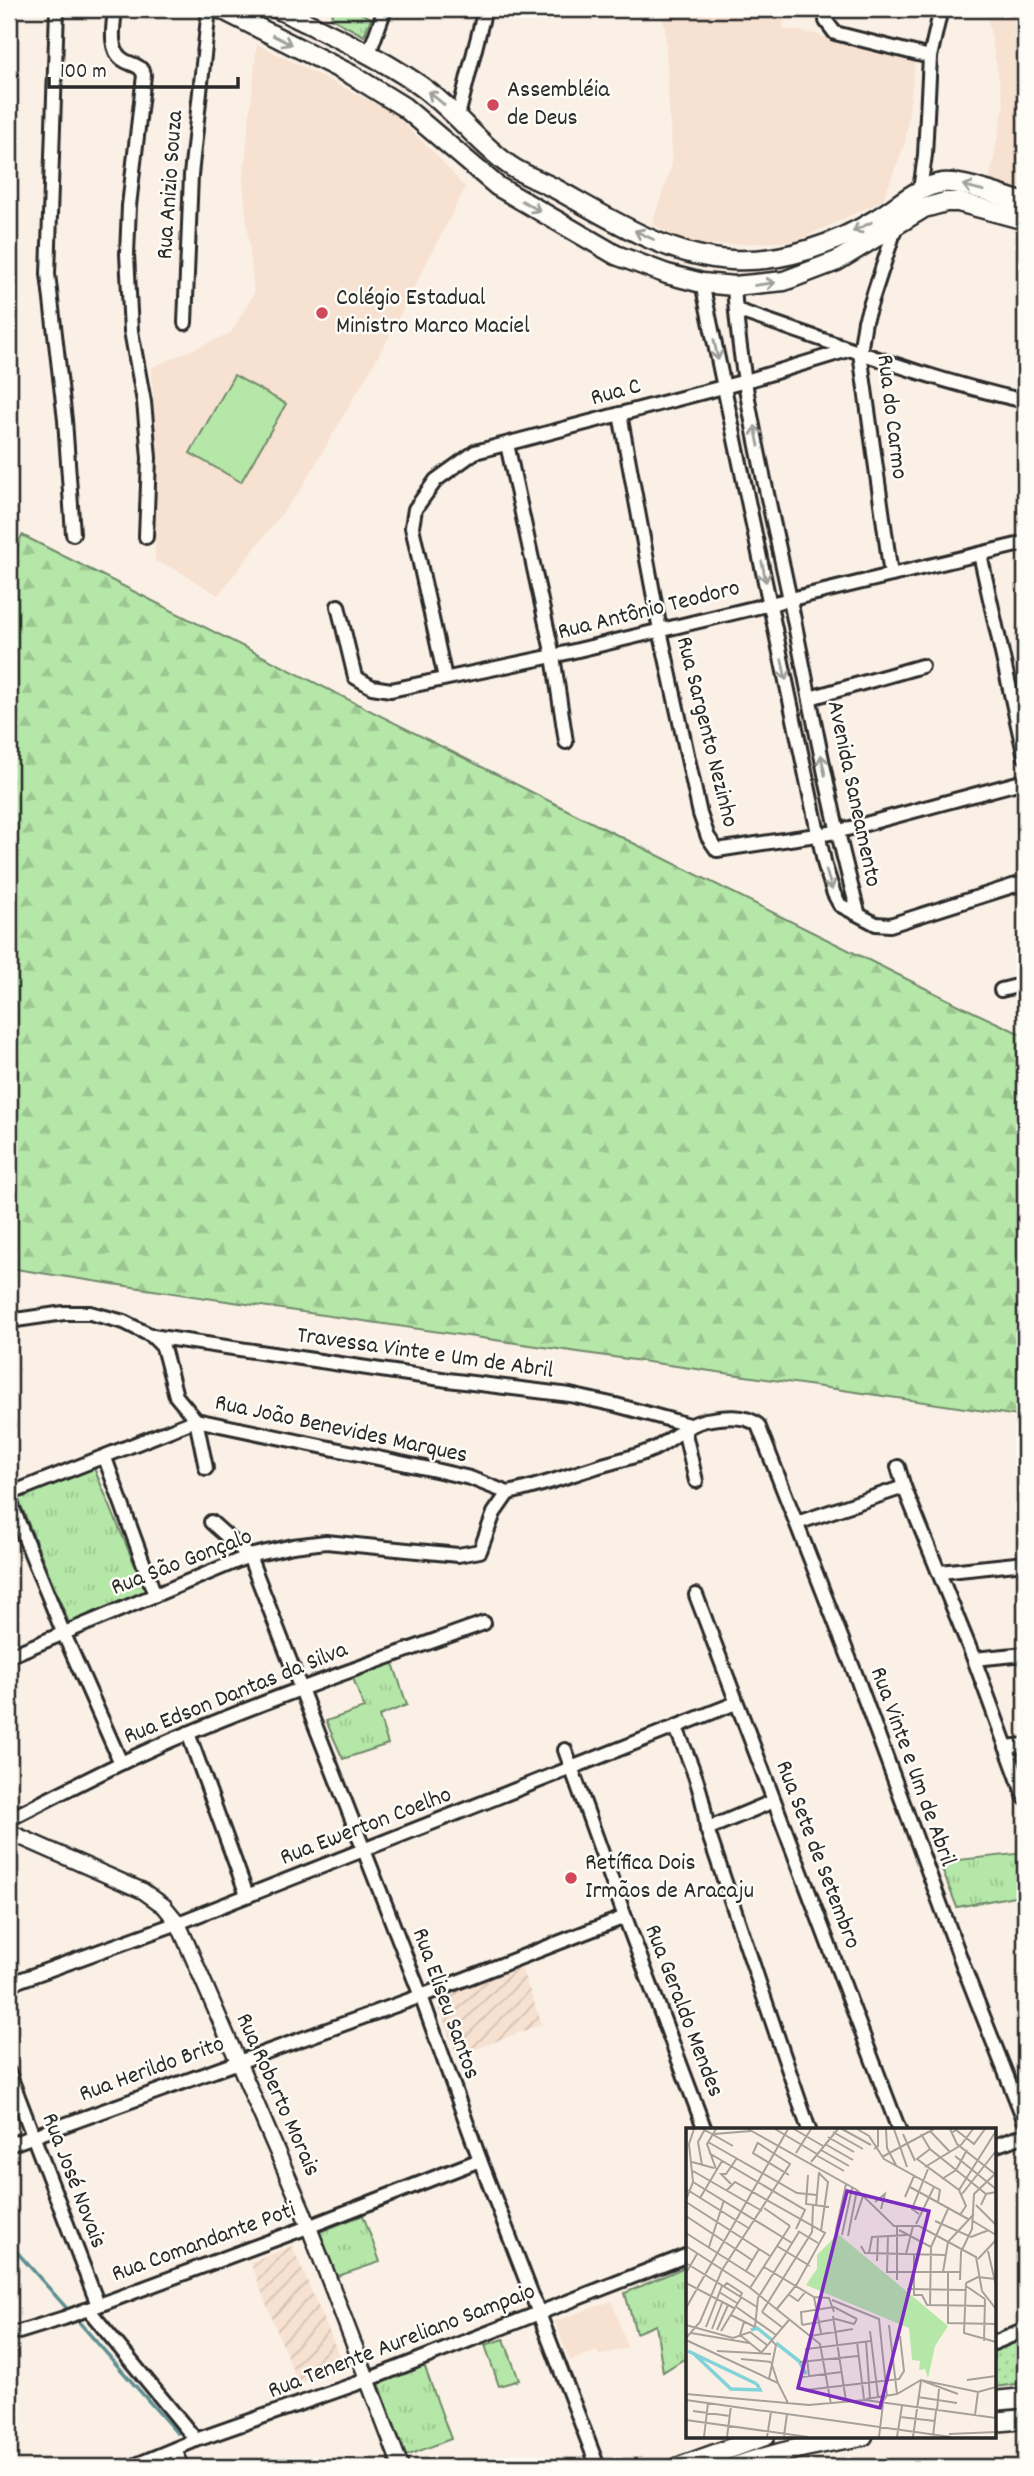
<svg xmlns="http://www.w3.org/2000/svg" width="1034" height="2476" font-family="Dekko,sans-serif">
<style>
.built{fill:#f7e1d0}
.industrial{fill:url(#industrial-furrows)}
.grass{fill:url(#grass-tufts);stroke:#70896a;stroke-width:2}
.forest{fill:url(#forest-firs);stroke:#70896a;stroke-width:2}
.park{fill:url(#park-dots);stroke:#70896a;stroke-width:2}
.pitch{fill:#b5e7a8;stroke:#70896a;stroke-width:2}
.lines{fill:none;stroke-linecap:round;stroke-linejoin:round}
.stream{stroke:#5f9093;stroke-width:3.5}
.minor-casing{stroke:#2b2b2b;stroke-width:18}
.tertiary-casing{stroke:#2b2b2b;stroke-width:19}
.secondary-casing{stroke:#2b2b2b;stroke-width:23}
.minor{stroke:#fdfcf7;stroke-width:12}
.tertiary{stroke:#fdfcf7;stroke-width:14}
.secondary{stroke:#fdfcf7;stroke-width:18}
.oneway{stroke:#9e9e9b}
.poi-dot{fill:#d1495b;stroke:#fdfcf7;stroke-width:2.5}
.labels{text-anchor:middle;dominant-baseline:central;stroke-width:5;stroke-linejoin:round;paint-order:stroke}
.poi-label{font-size:24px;fill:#2b2b2b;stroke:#fdfcf7;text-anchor:start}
.street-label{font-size:24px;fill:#2b2b2b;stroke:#fdfcf7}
.inset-river{fill:none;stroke:#82d3d9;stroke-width:3.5}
.inset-road{fill:none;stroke:#a7a19b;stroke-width:2}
.view{fill:#7b2cbf;fill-opacity:0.15;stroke:#7b2cbf;stroke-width:3.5}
.inset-edge{fill:none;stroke:#2b2b2b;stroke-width:3.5}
</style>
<defs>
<pattern id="industrial-furrows" width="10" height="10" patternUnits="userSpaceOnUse" patternTransform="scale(1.75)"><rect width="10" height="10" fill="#f7e1d0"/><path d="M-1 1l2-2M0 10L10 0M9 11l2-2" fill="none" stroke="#d4c1b3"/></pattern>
<pattern id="grass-tufts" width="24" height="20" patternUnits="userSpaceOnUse" patternTransform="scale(1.75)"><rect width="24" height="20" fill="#b5e7a8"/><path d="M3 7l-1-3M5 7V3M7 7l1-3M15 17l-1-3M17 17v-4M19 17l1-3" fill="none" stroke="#9cc691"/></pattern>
<pattern id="forest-firs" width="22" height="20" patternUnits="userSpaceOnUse" patternTransform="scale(1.75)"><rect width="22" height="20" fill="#b5e7a8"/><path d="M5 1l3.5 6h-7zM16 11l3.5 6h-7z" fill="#9cc691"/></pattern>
<pattern id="park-dots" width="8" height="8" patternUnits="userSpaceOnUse" patternTransform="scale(1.75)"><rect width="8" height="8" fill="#b5e7a8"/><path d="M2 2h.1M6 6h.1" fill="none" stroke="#9cc691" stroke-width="1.8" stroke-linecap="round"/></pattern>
</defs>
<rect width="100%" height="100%" fill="#faf0e5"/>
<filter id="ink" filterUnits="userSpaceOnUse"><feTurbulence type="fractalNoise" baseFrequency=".0143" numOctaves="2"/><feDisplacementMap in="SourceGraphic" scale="14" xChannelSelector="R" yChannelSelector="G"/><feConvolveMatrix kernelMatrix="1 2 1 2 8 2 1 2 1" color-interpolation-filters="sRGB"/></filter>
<g filter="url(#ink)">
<!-- built -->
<g class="built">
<polygon points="660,9 784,9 783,29 810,33 915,62 905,143 883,200 796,241 692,246 652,224 672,164 665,27"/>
<polygon points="986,9 1025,9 1025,189 989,183 1004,106"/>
<polygon points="257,44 392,112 437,156 465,188 386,342 301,489 218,595 179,571 155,561 155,464 152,367 231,333 254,293 243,182"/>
<polygon points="612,2301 627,2347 600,2356 596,2351 570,2361 555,2321"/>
</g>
<!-- industrial -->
<g class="industrial">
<polygon points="520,1965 542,2024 457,2056 435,1998"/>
<polygon points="292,2246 343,2364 298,2384 250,2262"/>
</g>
<!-- grass -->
<g class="grass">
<polygon points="334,9 352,9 371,18 364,36 331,18"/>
<polygon points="94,1468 146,1592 69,1623 18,1498"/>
<polygon points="393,1663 407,1705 379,1716 388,1744 343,1759 326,1721 364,1708 353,1678"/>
<polygon points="1025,1853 1025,1894 957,1907 939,1862"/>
<polygon points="363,2215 380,2262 335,2277 317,2233"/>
<polygon points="687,2266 687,2357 663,2372 656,2325 636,2333 625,2293"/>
<polygon points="504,2339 519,2380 499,2386 485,2345"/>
<polygon points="424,2365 451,2439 406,2456 379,2383"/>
</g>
<!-- forest -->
<path class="forest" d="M22 535 599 826 963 1007 1025 1036V1417C687 1366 347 1321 9 1268V564Z"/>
<!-- park -->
<polygon class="park" points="1025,2336 1025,2383 994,2387 994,2350"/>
<!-- pitch -->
<polygon class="pitch" points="234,375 286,404 241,482 190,453"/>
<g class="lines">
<!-- stream -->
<g class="stream">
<polyline points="9,2243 177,2433"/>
<polyline points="185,2457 189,2467"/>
</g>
<defs>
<g id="minor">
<polyline points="57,9 48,274 65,420 73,534"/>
<path d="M115 9C114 23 108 49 122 59 131 66 140 63 144 75L129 206 127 254 131 331 144 402 147 434 149 458 146 537"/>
<polyline points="827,9 826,21 835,33 930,57"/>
<polyline points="369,53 385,9"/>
<polyline points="458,116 485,9"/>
<polyline points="920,190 925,155 930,57 941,9"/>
<polyline points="702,283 825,866 834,894 840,905 876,924 890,925 1025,882"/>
<path d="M734 286C740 386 767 491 788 590 810 698 829 806 858 912"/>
<path d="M736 310C832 342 925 379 1025 401"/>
<polyline points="185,323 191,175 209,9"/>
<polyline points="620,414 660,630 700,814 708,837 717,850 836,832 1025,781"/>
<polyline points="507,444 553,656 566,742"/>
<polyline points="980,554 1025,757"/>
<polyline points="891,575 860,353 865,321 896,226"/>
<polyline points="338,606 355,677 372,687 391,690 553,656 1025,543"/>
<polyline points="445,678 412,527 415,509 436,480 475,452 746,381 848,350"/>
<polyline points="810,698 922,666"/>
<polyline points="1001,990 1025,984"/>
<polyline points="9,1321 64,1313 90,1313 124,1322 152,1336 163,1347 176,1396 196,1420 206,1468"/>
<polyline points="152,1336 448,1380 570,1395 616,1405 689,1425"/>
<polyline points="684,1429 696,1481"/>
<polyline points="105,1458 155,1595"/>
<polyline points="898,1467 904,1487 974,1659 1025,1798"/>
<path d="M508 1493C538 1487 567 1476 596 1467 615 1461 636 1457 654 1449 672 1440 686 1424 706 1420 722 1417 745 1414 758 1425L855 1673 964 1968 1025 2122"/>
<polyline points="9,1494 196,1420 435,1470 470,1478 508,1493"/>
<polyline points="9,1499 63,1632 121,1763"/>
<polyline points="211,1522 249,1556 421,1996 480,2160 598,2467"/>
<polyline points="797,1523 904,1487"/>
<polyline points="940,1572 1025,1563"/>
<polyline points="696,1595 899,2130"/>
<polyline points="9,1656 249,1556 293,1546 326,1542 458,1555 480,1551 494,1513 508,1493"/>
<polyline points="974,1659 1025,1654"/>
<path d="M676 1728C691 1764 703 1790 707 1829L809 2130"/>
<polyline points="188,1733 247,1895"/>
<polyline points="1006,1747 1025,1745"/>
<polyline points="565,1750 625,1917 705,2130"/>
<path d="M9 1819C69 1789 129 1757 191 1732 287 1692 386 1658 484 1623"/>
<polyline points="707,1829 774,1801"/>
<polyline points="9,1984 178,1923 736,1703"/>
<polyline points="9,2073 98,2305"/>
<polyline points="9,2145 421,1996 625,1917"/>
<polyline points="994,2146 1025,2135"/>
<polyline points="88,2309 196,2440"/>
<polyline points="19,2332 64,2318 308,2227 480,2160"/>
<polyline points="994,2343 1025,2330"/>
<polyline points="175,2449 182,2467"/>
<polyline points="131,2467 196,2440 367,2380 688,2255"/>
</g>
<polyline id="tertiary" points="9,1832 143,1891 164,1906 178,1923 302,2209 401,2467"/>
<g id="secondary">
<polyline points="221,9 352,75 404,107 497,186 616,255 667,274 702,283 734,286 784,281 837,261 924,208 946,202 958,202 1025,220"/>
<path d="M278 9C326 32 374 54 418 84 452 107 476 141 509 165 523 175 541 181 556 189 611 219 668 257 732 260 781 263 837 244 878 218 898 206 918 186 943 183 962 181 1005 197 1025 203"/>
<polyline points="994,2401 1025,2398"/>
<polyline points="994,2422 1025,2419"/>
<polyline points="679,2467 765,2436"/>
<path d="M734 2467C777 2452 818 2443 863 2436"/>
</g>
</defs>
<!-- minor casing -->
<use href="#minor" class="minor-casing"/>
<!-- tertiary casing -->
<use href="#tertiary" class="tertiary-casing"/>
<!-- secondary casing -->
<use href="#secondary" class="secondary-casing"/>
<!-- minor -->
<use href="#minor" class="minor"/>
<!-- tertiary -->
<use href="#tertiary" class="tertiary"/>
<!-- secondary -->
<use href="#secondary" class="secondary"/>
</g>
<!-- one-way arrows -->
<defs><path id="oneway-shaft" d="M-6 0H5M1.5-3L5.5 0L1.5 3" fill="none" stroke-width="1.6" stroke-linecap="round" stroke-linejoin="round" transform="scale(1.75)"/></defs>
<g class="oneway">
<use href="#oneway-shaft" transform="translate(282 40) rotate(27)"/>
<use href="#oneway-shaft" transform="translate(436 98) rotate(-141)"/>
<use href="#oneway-shaft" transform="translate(973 188) rotate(-165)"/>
<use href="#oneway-shaft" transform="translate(531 206) rotate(30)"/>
<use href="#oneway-shaft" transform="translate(862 227) rotate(153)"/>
<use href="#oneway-shaft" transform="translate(644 235) rotate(-155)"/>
<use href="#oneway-shaft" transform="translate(765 284) rotate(-8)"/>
<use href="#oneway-shaft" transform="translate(716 350) rotate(78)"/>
<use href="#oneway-shaft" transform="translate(757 436) rotate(-101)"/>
<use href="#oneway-shaft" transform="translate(764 572) rotate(78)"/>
<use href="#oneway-shaft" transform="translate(784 670) rotate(78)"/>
<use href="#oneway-shaft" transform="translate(823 765) rotate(-101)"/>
<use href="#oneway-shaft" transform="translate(829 880) rotate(73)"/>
</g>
</g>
<!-- markers -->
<g class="poi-dot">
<circle cx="493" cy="105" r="7"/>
<circle cx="322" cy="313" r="7"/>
<circle cx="571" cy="1878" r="7"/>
</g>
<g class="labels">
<!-- poi labels -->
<g class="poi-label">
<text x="507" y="91">Assembléia<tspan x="507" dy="28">de Deus</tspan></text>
<text x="336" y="299">Colégio Estadual<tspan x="336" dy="28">Ministro Marco Maciel</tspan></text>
<text x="585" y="1864">Retífica Dois<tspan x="585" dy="28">Irmãos de Aracaju</tspan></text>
</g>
<!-- street labels -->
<g class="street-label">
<text transform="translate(171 185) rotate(-86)">Rua Anizio Souza</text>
<text transform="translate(616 393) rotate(-15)">Rua C</text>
<text transform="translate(891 417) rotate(83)">Rua do Carmo</text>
<text transform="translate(649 611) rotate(-14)">Rua Antônio Teodoro</text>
<text transform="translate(706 732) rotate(76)">Rua Sargento Nezinho</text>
<text transform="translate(853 794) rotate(78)">Avenida Saneamento</text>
<text transform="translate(425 1354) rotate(8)">Travessa Vinte e Um de Abril</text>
<text transform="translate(341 1430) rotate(12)">Rua João Benevides Marques</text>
<text transform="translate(182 1563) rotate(-21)">Rua São Gonçalo</text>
<text transform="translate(236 1694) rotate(-22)">Rua Edson Dantas da Silva</text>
<text transform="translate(912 1767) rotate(70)">Rua Vinte e Um de Abril</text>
<text transform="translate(366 1827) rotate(-21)">Rua Ewerton Coelho</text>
<text transform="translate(817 1855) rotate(69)">Rua Sete de Setembro</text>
<text transform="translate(445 2004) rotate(70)">Rua Eliseu Santos</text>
<text transform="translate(683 2011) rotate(69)">Rua Geraldo Mendes</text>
<text transform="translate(152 2070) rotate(-20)">Rua Herildo Brito</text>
<text transform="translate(277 2095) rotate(66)">Rua Roberto Morais</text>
<text transform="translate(73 2181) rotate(69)">Rua José Novais</text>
<text transform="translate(204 2243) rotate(-20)">Rua Comandante Poti</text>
<text transform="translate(402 2342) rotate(-21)">Rua Tenente Aureliano Sampaio</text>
</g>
</g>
<!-- overview -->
<g transform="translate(686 2128)">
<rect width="310" height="310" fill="#faf0e5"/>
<path d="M152 106 262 198 249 218 242 250 239 241 233 242 234 233 226 232 223 200 120 157 131 141V127Z" fill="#b5e7a8"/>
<path class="inset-river" d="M65 202 71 200 86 212M90 215 113 233 120 246M2 223 71 256M7 225 45 261 74 262 71 256"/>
<path class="inset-road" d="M17 1 47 18M30 1 21 16 30 41M62 1 171 62 208 98H233L290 129 296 163 310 181M89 1 131 26M108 1 137 18M156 1 185 17M171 1 183 8 198 31 254 62 252 74M200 1 201 20 210 37M208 1 221 39M264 1 271 16 309 46M244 3 264 24M147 4 177 21M265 5 270 2 288 16 299 1M28 6 65 3M217 6 229 33M235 6 244 21 300 66M142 9 168 24M22 14 111 65 131 67M72 14 67 25 103 47M139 16 167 32M188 21 192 18V1M244 21 231 31 273 62 280 78 274 87M135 22 163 38M23 25 119 82 110 101M110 25 125 1M130 27 158 43M269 28 310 61M196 29 248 1M6 34 28 40M125 34 152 1M16 37 12 14 19 1M239 39 275 17 287 1M7 43 76 83M133 45 142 54 135 103M122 47 120 76 143 79M256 51 270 42 281 22M7 54 106 115M45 56 35 46H40L51 30M224 59 282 91M0 61 64 101M41 62 49 54 139 105 111 156 90 182M273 62 310 3M276 66 310 23M219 69 228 48M14 70 36 33M0 72 7 54 3 16 8 1M0 74 84 128M189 74 199 66 195 81M290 77 310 97M295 77 300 66 310 64M130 78 133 44M78 80 104 98M233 86 226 81 242 41M0 88 66 132M169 92 177 68M249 93 285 109 303 102M287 93 310 107M230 96 248 59M150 102 160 56M213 102 245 119M112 103 132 115M0 105 69 149M156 107 166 60M162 108 171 62M202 108 201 144H275M0 118 63 159 134 216 145 276M91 118 124 138M175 118 179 125 260 127M23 119 38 72M302 123 310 158M183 125 186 109 221 107M220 126 227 98M228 126V167H236L241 177 299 178M292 131 310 112M191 133 192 108M0 135 71 179M78 139 128 169 143 170 148 184M60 143 73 121M257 144 262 114 288 86M0 145 11 126M262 145V195L310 196M211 152V99M274 152 275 124 286 101 288 66 310 45M0 155 48 180M280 155 278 205 310 214M280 155 292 149 309 151M280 158 299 171M37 159 41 155 56 165 54 169M64 160 104 98M221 161 279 162M33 164 51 175M102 166 112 173 120 163M128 169 135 205M146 172 193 191 201 268 196 274M244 177 245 119 262 81M49 178 90 207M0 180 102 1M76 184 126 104 127 78M76 184 97 200M45 187 69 199M147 188 160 273M58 194 54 207 76 225M0 197 47 210 64 204 81 217M116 197 115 184 148 179 171 191M116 197 150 191 168 196 171 191M203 197 211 266M20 199 36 158M69 199 72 170 113 104M26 201 36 175M31 202 42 177M35 203 55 170M184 203 192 268M5 205 63 215M124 208 167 201M0 210 14 194 36 142 104 36 72 15M0 212 92 255 102 275M180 213 184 270M298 213 299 171M171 214 178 271M31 223 85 226M75 225 103 192M55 231 85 234M85 234 92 255M114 234 172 228M123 248 120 221 185 213M116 249 156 244M83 251 90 217 86 213M281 252 310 248M237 253 272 266M120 262 213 251 218 243 214 208M0 266 123 277 179 272 310 290M232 269 271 275M180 271 211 266 235 252 292 264 310 259M0 272 265 309M251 282 253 261M7 283 44 288M289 287 292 264M214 289 249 293M0 292 122 309M263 306 310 304M98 308 101 286M247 308 250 283M18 309 22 275M41 309 45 278M81 309 85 284M193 309 197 276M211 309 216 278M227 309 235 253"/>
<path class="view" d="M161 63 243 83 194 280 112 260Z"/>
<rect width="310" height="310" class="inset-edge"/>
</g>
<!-- margin -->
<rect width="1034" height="2476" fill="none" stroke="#fdfcf7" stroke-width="35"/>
<rect x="18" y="18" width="999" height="2441" fill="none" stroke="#2b2b2b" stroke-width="2.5" filter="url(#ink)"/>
<!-- scale -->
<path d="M49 77v10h189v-10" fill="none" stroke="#2b2b2b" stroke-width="3.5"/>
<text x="60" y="77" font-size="21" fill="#2b2b2b" stroke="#fdfcf7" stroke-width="5" paint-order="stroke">100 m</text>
</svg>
